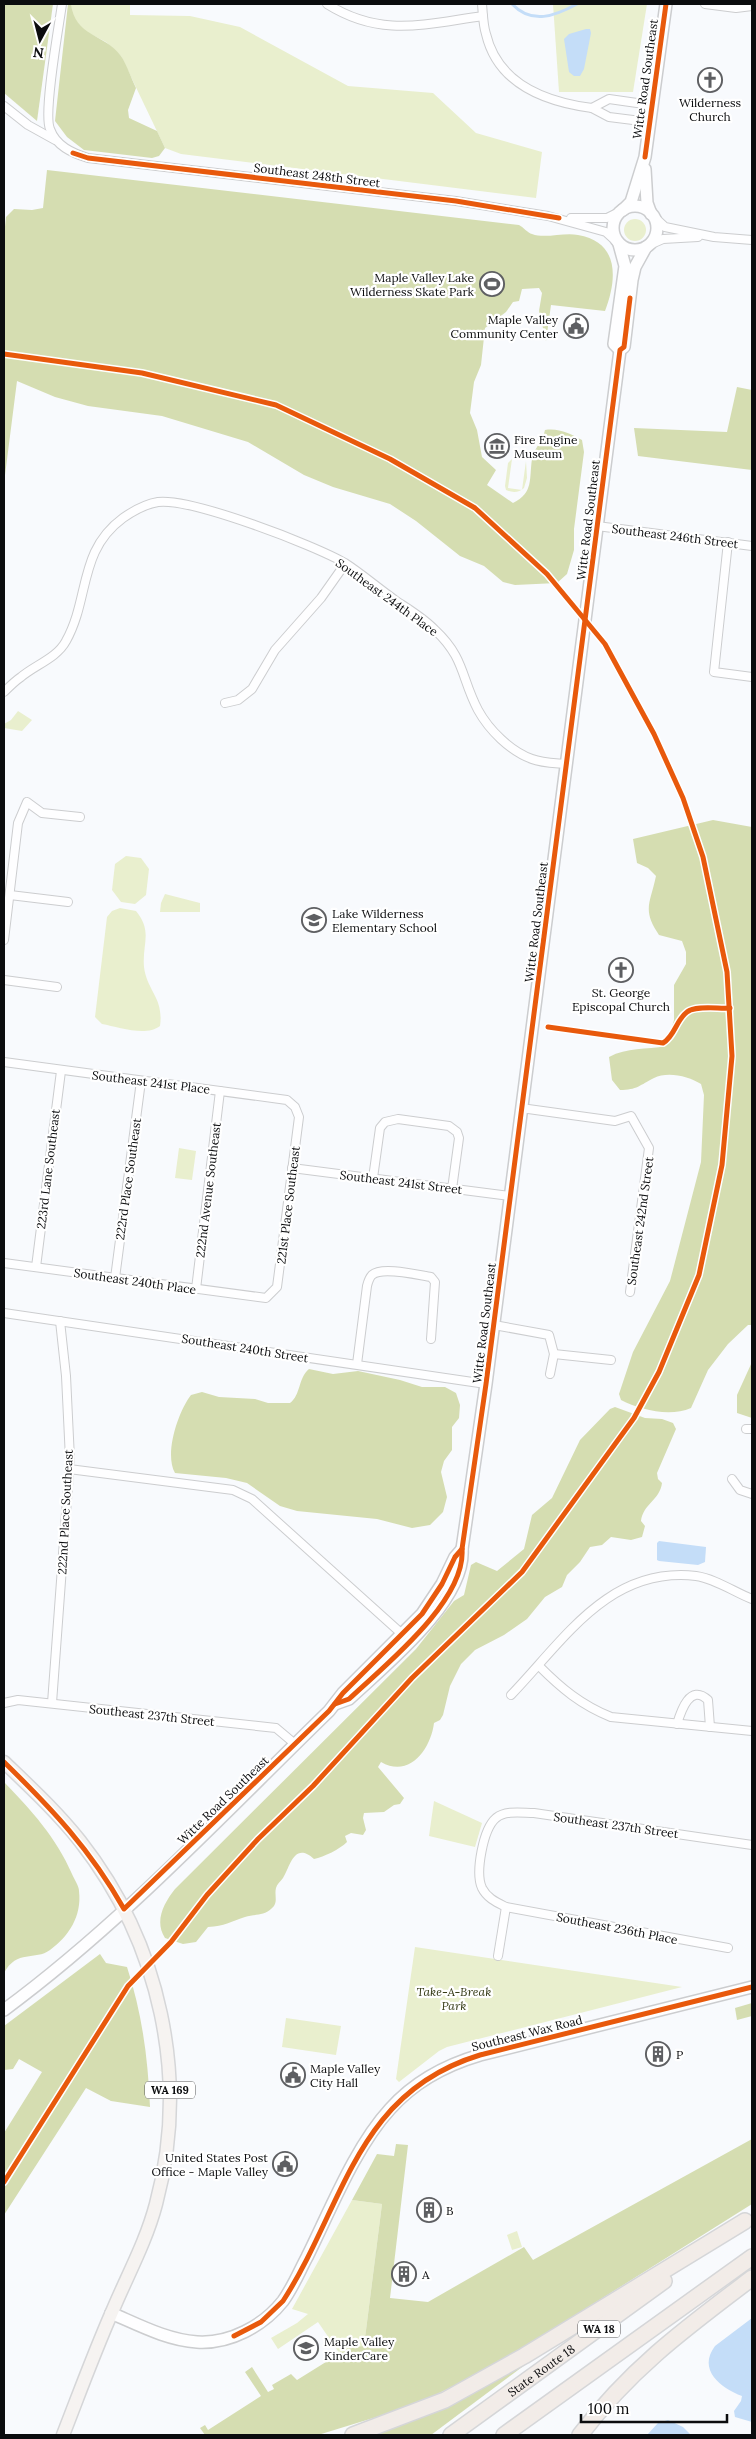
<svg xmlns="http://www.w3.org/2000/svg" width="756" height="2439" font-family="Lora,serif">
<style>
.green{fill:#e9efce}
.forest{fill:#d5ddb1}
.water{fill:#c4ddf8}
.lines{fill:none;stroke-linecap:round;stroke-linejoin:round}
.stream{stroke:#c4ddf8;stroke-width:3}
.street-casing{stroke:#cccdcf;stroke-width:10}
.secondary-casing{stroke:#cccdcf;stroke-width:14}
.primary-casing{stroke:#d5d6d8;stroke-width:15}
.highway-casing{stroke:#d5d6d8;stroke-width:18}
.street{stroke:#fefeff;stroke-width:8}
.secondary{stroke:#fefeff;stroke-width:11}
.primary{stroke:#f6f3f1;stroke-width:12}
.highway{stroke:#f2ece8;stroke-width:15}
.cycleway-casing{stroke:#fff;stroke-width:8}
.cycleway{stroke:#e8590c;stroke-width:5}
.labels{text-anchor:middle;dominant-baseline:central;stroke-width:4.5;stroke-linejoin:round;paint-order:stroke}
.shield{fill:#fff;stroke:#545556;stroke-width:1}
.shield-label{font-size:11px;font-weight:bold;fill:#0b0c0e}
.street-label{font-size:12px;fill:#0b0c0e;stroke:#fff}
.poi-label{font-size:12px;fill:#0b0c0e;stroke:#fff;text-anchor:start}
.park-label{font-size:12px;font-style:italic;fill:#363b17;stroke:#fff}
</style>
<rect width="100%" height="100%" fill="#f8fafd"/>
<!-- green -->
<g class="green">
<polygon points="71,4 130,4 130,15 190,16 240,27 348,86 433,93 476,133 542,152 536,198 181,154 165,148 121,56 106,42 85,31 72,17"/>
<polygon points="553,4 647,4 633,92 559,92"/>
<circle cx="635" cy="230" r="11"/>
<path d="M512 459 508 488 522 490 526 461 527 478 524 488C519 493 512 493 506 490L505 486 508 463Z"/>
<polygon points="18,711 32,720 22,731 4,728 4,724 11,720"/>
<polygon points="126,856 141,858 149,869 146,895 135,904 121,902 112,890 115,864"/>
<polygon points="165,894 200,903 200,912 160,912 161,903"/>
<path d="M120 908 136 911C153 932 142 943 144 967 147 991 164 998 160 1026 146 1037 118 1027 102 1024L95 1017 107 917 112 911Z"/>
<polygon points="179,1148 196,1151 192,1180 175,1178"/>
<polygon points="434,1801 482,1823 475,1847 429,1836"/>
<polygon points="415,1947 682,1987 447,2047 439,2051 399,2082 396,2079"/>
<polygon points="286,2018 341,2026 336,2055 282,2047"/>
<polygon points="352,2200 382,2204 364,2346 350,2347 340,2354 318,2322 278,2349 271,2338 297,2323 308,2314 292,2309"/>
<polygon points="517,2231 522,2247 512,2250 507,2235"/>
</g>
<!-- forest -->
<g class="forest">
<polygon points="4,4 53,4 37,121 4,93"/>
<path d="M68 4H71C75 37 104 33 121 56 127 65 131 78 136 88L128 110 129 118 157 131 165 148 159 156 152 158 84 150 67 137 55 121Z"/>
<path d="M47 170 519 225C523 227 528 233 532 234 545 239 564 232 578 235 620 242 617 280 605 311L551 305 546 341 539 311 542 293 539 288 522 289 519 301 513 302 506 312 485 328 481 365 474 382 470 413 477 430 482 457 496 470 487 485 513 503C534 493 529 478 532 459 534 448 543 441 545 430 560 428 570 434 582 440L584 452 574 529V550L567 574 557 583 515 585 503 582 484 566 460 556 416 521 390 504 333 487 304 475 248 442 162 416 88 406 55 397 17 381 4 483V236L6 217 14 209 32 210 43 208Z"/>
<polygon points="737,387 752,390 752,470 638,456 634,428 727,432"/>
<path d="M713 820 752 827V1325H748L728 1344 708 1370 691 1408C670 1417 640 1410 621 1400L619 1394 633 1352 670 1281 701 1162 704 1095 701 1084C689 1076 667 1071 654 1078 640 1085 637 1090 620 1090L612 1080 609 1057C627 1047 646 1050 666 1046L674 1020V985L686 964V952L682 941 659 935C642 910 650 904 656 876L648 868 637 863 633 839Z"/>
<polygon points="752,1362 752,1418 737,1413 737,1395"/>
<path d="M309 1369 333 1374 358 1371 400 1380 422 1387H445L456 1393 460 1405 459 1418 452 1427V1450L444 1461 441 1472 447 1497 443 1512 430 1525 412 1528 377 1519 297 1511 280 1506 247 1483 226 1478 175 1473C164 1454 178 1412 191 1395L202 1392 219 1397 255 1399 268 1403H290C301 1395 298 1378 309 1369Z"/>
<path d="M615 1407 645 1418 662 1419 673 1423 676 1429 657 1473 658 1479 662 1483C660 1500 643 1504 641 1521L645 1526 642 1537 631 1540 611 1537 602 1545 590 1547 580 1562 567 1575 562 1587 545 1597 527 1619 504 1635 475 1650 461 1664 450 1686 443 1715 440 1720 434 1723C431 1748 410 1779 381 1762L378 1767 404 1798 400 1804 394 1805 384 1812 364 1813 363 1818 366 1830 363 1835 351 1833 345 1836 347 1842C340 1849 324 1857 314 1859 294 1841 290 1867 283 1878 280 1882 277 1884 276 1888 274 1896 279 1903 271 1909 264 1916 254 1914 245 1917 230 1922 225 1926 208 1927L196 1942 183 1944 165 1938C154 1921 164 1903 175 1889L416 1649 454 1601 464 1595 471 1565 476 1562 497 1571 524 1549 532 1515 552 1498 580 1440 610 1409Z"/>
<path d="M4 1782C31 1810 56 1837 72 1874 74 1879 79 1886 79 1891 82 1916 69 1936 50 1950 35 1961 17 1949 4 1973Z"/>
<path d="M100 1954 106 1963 127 1967C142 2013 148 2058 150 2107L111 2101 86 2088 4 2215V2133L42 2072 19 2059 13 2069 4 2070V2026Z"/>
<polygon points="752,2003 752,2016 737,2020 735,2008"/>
<polygon points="752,2139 752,2204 493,2367 433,2396 383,2415 318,2435 205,2435 200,2428 205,2425 208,2430 261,2396 245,2372 252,2367 268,2392 274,2389 272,2385 291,2374 297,2380 350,2347 364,2346 382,2204 352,2200 377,2154 394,2156 396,2144 408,2145 390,2298 428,2302 524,2247 533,2260"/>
<polygon points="537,2356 431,2435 366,2435"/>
</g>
<!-- water -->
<g class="water">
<polygon points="586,29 590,29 591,33 584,69 580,76 574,76 569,72 564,39 569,34"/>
<polygon points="659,1541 706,1547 705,1562 698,1565 659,1561 657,1560 657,1543"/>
<path d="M752 2318V2422L735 2417 734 2411 741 2401 742 2396C721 2388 697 2370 715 2346Z"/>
<polygon points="668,2420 683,2427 691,2435 647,2435 658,2423"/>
</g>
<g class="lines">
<!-- stream -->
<path class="stream" d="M512 4C532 25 555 16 577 4"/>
<defs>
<g id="street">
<path d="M62 4C59 26 43 113 50 129 56 146 72 153 88 158L456 201 548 216 606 232 618 243"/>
<path d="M327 4C381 38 424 24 483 16"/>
<path d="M482 4C483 14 483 25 486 34 498 85 546 102 592 108"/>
<polyline points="705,4 736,8 752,6"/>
<polyline points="4,106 28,125 55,140"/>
<polyline points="649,122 609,117 592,108 609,99 651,105"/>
<polyline points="651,214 665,227 714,237 752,240"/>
<polyline points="571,218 607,218 621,211"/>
<polyline points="647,246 663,239 698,237"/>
<polyline points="597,526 752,546"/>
<polyline points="728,542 714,672 752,677"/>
<path d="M4 692C9 687 15 681 21 677 35 665 57 658 66 641 90 598 78 551 123 518 133 511 146 504 158 502 192 498 314 545 345 563 362 574 378 588 395 600 408 609 424 618 435 630 465 658 461 678 478 710 489 730 510 751 532 759 542 763 555 763 566 764"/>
<polyline points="225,703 238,700 252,689 275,650 321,598 345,564"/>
<polyline points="10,895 68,902"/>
<polyline points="4,940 18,823 27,802 42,813 80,817"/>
<polyline points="4,980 57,987"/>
<polyline points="4,1062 287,1100 295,1107 299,1117 277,1287 266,1298 4,1263"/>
<polyline points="521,1108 615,1121 631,1116 649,1148 630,1292"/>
<polyline points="292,1168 510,1196"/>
<polyline points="373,1178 380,1128 385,1122 398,1119 449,1126 457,1132 459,1138 452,1189"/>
<polyline points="36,1267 61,1071"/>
<polyline points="115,1278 141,1081"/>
<polyline points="196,1289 220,1091"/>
<polyline points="4,1313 486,1384"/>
<polyline points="494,1325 549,1335 554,1354 550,1374"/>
<polyline points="554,1354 611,1360"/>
<path d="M357 1364 367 1286C368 1282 369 1278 372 1275 382 1266 418 1275 431 1277L435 1282 431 1339"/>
<polyline points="746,1429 752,1429"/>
<polyline points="69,1469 233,1490 252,1499 402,1634"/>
<polyline points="732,1479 740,1490 752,1494"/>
<path d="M539 1666C561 1688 581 1705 611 1717L752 1731"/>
<path d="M511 1695C564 1640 609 1566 696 1576 716 1579 734 1592 752 1599"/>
<polyline points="4,1703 18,1700 276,1728 295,1744"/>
<polyline points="52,1703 70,1459 66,1376 60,1321"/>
<path d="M677 1724C681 1711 690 1683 708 1700L710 1727"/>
<path d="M728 1948 506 1907C496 1902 487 1898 482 1888 475 1873 483 1829 496 1818 506 1810 522 1813 534 1813L752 1845"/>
<polyline points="498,1956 506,1907"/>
</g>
<g id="secondary">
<polyline points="645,169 647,203 651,214"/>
<circle cx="635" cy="228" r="22"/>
<polyline points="623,210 631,202 645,157 666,4"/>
<polyline points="619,244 625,266 614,344 620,350"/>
<path d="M335 1704 349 1699C384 1666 466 1601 462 1549L486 1384 620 350 624 347 632 280 635 267 646 247"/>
<path d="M4 2010C122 1923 224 1813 329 1711L343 1693 422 1614 442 1584 455 1557 462 1549"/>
<path d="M111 2313C139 2325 167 2340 197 2342 230 2344 263 2326 283 2301 293 2287 299 2272 307 2257 330 2211 355 2147 390 2109 414 2082 446 2065 480 2055L752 1987"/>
</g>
<path id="primary" d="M4 1762C30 1787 57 1812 80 1841 160 1943 190 2078 156 2204 146 2242 127 2276 112 2312 94 2353 79 2394 63 2435"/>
<g id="highway">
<polyline points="353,2435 445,2400 524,2356 745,2221"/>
<path id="s1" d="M451 2435 664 2281"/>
<polyline points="504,2435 752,2257"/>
<path d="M580 2435C631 2368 686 2328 752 2278"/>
</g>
</defs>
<!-- street casing -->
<use href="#street" class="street-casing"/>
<!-- secondary casing -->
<use href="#secondary" class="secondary-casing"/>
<!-- primary casing -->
<use href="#primary" class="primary-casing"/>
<!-- highway casing -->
<use href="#highway" class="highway-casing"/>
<!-- street -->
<use href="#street" class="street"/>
<!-- secondary -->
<use href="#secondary" class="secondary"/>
<!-- primary -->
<use href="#primary" class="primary"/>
<!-- highway -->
<use href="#highway" class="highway"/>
<defs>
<g id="cycleway">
<polyline points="73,153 88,158 456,201 559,218"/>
<polyline points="645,157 666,4"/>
<polyline points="4,354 142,373 276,405 390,459 475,508 547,574 605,644 654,734 683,798 703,857 727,972 732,1056 722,1165 699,1275 659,1372 634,1418 522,1572 412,1678 313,1786 258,1839 207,1895 171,1942 128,1986 4,2182"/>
<path d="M548 1027 663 1043C675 1036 676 1020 687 1012 696 1005 719 1009 730 1008"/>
<path d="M335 1704 349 1699C384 1666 466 1601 462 1549L486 1384 620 350 624 347 630 298"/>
<path d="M4 1762C52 1809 90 1849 124 1909L329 1711 343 1693 422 1614 442 1584 455 1557 462 1549"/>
<path d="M234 2336 261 2322 283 2301C345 2205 355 2093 480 2055L752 1987"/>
</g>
</defs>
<!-- cycleway casing -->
<use href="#cycleway" class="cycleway-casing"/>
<!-- cycleway -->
<use href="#cycleway" class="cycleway"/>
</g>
<!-- icons -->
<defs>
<symbol id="church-ring" viewBox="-11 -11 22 22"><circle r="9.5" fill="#fff" stroke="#5e5f62" stroke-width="1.5"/><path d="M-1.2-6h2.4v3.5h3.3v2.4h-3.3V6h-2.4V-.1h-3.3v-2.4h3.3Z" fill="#5e5f62"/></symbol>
<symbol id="stadium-ring" viewBox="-11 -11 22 22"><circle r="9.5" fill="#fff" stroke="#5e5f62" stroke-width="1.5"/><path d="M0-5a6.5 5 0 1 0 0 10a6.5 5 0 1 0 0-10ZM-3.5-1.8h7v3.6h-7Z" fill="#5e5f62"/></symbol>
<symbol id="civic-ring" viewBox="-11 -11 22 22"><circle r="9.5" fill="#fff" stroke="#5e5f62" stroke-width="1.5"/><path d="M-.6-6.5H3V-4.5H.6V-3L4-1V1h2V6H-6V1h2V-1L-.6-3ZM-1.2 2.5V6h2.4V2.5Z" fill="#5e5f62"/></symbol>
<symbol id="museum-ring" viewBox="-11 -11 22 22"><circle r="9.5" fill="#fff" stroke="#5e5f62" stroke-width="1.5"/><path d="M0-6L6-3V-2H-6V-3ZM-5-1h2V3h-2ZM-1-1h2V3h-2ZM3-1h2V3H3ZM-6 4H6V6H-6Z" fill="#5e5f62"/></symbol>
<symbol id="school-ring" viewBox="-11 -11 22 22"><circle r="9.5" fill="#fff" stroke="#5e5f62" stroke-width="1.5"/><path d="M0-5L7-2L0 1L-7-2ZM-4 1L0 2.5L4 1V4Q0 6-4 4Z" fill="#5e5f62"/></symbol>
<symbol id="building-ring" viewBox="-11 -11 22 22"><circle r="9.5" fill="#fff" stroke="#5e5f62" stroke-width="1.5"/><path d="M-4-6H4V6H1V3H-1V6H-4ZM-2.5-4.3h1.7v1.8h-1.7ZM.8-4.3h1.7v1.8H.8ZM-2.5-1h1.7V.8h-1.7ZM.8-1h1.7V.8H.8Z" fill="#5e5f62"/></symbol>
</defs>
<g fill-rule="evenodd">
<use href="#church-ring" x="696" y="66" width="28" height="28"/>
<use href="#stadium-ring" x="478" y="270" width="28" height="28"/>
<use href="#civic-ring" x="562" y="312" width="28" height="28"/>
<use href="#museum-ring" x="483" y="432" width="28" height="28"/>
<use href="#school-ring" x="300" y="906" width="28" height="28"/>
<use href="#church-ring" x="607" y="956" width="28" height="28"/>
<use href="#building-ring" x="644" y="2040" width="28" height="28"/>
<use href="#civic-ring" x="279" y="2061" width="28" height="28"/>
<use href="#civic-ring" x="271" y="2150" width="28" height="28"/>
<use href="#building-ring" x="415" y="2196" width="28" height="28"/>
<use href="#building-ring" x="390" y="2260" width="28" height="28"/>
<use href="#school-ring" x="292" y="2334" width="28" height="28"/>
</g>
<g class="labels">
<!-- shield labels -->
<g class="shield">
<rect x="145" y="2081.5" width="50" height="17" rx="4"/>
<rect x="578" y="2320.5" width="42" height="17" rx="4"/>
</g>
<g class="shield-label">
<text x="170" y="2090">WA 169</text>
<text x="599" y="2329">WA 18</text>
</g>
<!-- street labels -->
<g class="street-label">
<text transform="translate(645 79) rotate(-82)">Witte Road Southeast</text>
<text transform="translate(317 175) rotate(7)">Southeast 248th Street</text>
<text transform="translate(588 520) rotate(-83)">Witte Road Southeast</text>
<text transform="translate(675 536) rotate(7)">Southeast 246th Street</text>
<text transform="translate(387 597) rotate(36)">Southeast 244th Place</text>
<text transform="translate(536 922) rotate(-83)">Witte Road Southeast</text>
<text transform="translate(151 1082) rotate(7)">Southeast 241st Place</text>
<text transform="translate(48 1169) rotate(-83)">223rd Lane Southeast</text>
<text transform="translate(128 1179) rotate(-82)">222rd Place Southeast</text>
<text transform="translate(401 1182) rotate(7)">Southeast 241st Street</text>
<text transform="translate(208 1190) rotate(-83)">222nd Avenue Southeast</text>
<text transform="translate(288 1205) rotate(-83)">221st Place Southeast</text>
<text transform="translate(640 1221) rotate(-82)">Southeast 242nd Street</text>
<text transform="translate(135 1281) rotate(8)">Southeast 240th Place</text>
<text transform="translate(484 1323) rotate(-83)">Witte Road Southeast</text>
<text transform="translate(245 1348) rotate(9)">Southeast 240th Street</text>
<text transform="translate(65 1512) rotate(-87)">222nd Place Southeast</text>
<text transform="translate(152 1715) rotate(6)">Southeast 237th Street</text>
<text transform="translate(223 1800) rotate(-44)">Witte Road Southeast</text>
<text transform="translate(616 1825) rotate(8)">Southeast 237th Street</text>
<text transform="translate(617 1928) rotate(11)">Southeast 236th Place</text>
<text transform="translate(527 2033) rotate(-14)">Southeast Wax Road</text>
<text stroke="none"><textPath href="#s1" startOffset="111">State Route 18</textPath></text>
</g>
<!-- poi labels -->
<g class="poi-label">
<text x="710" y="102" text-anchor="middle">Wilderness<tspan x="710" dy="14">Church</tspan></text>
<text x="474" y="277" text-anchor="end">Maple Valley Lake<tspan x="474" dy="14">Wilderness Skate Park</tspan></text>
<text x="558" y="319" text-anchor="end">Maple Valley<tspan x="558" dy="14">Community Center</tspan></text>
<text x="514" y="439">Fire Engine<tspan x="514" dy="14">Museum</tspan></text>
<text x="332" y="913">Lake Wilderness<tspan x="332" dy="14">Elementary School</tspan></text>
<text x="621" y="992" text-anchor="middle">St. George<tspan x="621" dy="14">Episcopal Church</tspan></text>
<text x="676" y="2054">P</text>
<text x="310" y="2068">Maple Valley<tspan x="310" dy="14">City Hall</tspan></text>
<text x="268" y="2157" text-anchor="end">United States Post<tspan x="268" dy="14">Office - Maple Valley</tspan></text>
<text x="446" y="2210">B</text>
<text x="422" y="2274">A</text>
<text x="324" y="2341">Maple Valley<tspan x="324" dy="14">KinderCare</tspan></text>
</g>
<!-- park labels -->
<g class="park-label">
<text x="454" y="1991">Take-A-Break<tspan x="454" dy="14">Park</tspan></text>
</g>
</g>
<!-- border -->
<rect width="756" height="2439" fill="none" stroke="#0b0c0e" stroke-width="10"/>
<!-- north arrow -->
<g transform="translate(40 40) rotate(187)" stroke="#ffffff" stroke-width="4" paint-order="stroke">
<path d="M0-4L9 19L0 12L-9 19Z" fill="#0b0c0e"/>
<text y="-8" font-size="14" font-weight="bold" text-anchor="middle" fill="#0b0c0e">N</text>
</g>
<!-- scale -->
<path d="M581 2414v8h146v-8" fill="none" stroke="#0b0c0e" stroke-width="2.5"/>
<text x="588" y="2414" font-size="15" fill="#0b0c0e" stroke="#ffffff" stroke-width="4" paint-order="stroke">100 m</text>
</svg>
